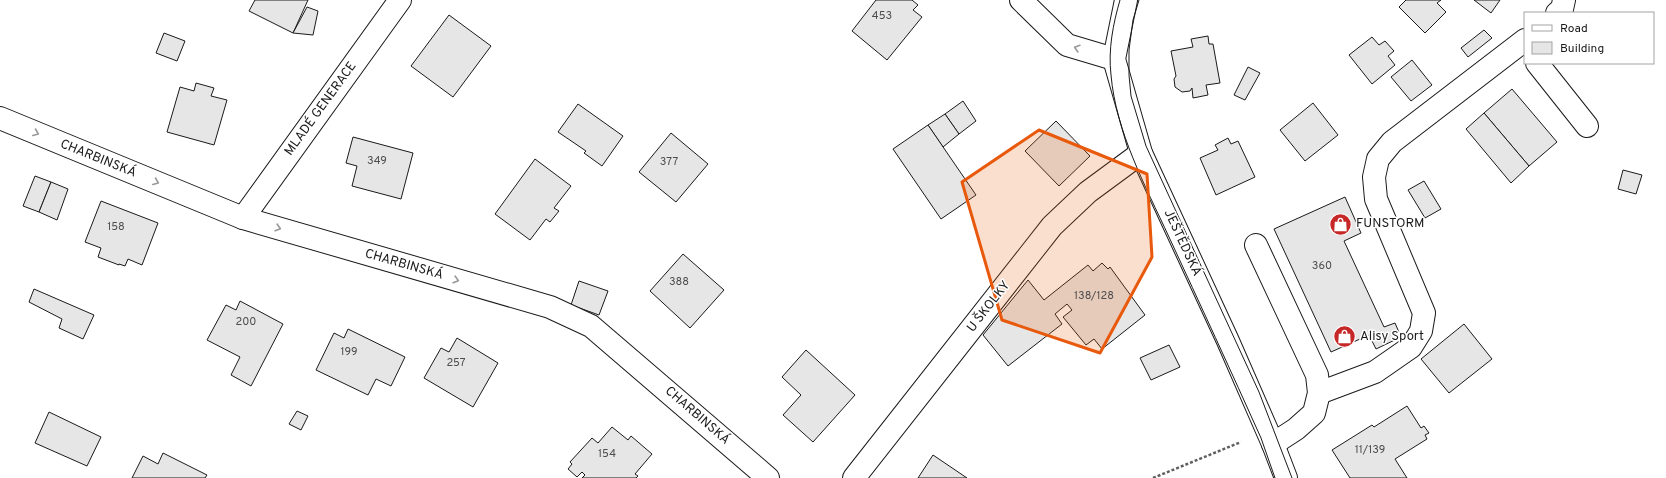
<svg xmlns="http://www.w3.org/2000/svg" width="1666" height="478" font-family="Overpass,sans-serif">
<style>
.building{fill:#e6e6e6;stroke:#1a1a1a}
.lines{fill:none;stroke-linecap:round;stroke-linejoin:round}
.minor-casing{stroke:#1a1a1a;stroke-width:24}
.path{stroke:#5f5f5f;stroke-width:2.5;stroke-dasharray:3 2;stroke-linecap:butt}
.minor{stroke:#fff;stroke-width:22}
.tram{stroke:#1a1a1a;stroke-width:1}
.oneway{stroke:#989898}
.marked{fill:#e8590c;fill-opacity:0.2;stroke:#e8590c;stroke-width:3;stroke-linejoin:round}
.labels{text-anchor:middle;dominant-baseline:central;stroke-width:3;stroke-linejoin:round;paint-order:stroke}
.number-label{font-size:11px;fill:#4d4d4d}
.street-label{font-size:13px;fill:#1a1a1a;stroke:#fff}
.poi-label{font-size:13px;fill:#1a1a1a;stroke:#fff;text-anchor:start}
</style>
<rect width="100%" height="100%" fill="#fff"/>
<!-- building -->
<g class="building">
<polygon points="255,0 308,0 293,33 249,11"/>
<polygon points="876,0 912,0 918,5 913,10 922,17 887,60 852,31"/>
<polygon points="1406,0 1441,0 1437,3 1446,12 1425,33 1399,7"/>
<polygon points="1474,0 1500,0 1491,13"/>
<polygon points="307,7 318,11 313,35 293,33"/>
<polygon points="449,15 491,46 453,97 411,66"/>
<polygon points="1484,30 1492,38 1468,57 1461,48"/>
<polygon points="164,33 185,41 177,61 156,53"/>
<polygon points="1208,36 1209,44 1213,44 1220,83 1206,85 1208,95 1193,98 1192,88 1190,91 1182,92 1175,87 1174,79 1176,76 1171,51 1193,47 1191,39"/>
<polygon points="1372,37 1379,45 1385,41 1394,51 1388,56 1395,65 1372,84 1349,55"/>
<polygon points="1412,60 1432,85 1411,101 1391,77"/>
<polygon points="1248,67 1260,73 1245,100 1234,95"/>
<polygon points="196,83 214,88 211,96 227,100 214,145 167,132 180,87 194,91"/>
<polygon points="1512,89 1557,142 1529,166 1484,113"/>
<polygon points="963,101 976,121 959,134 945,114"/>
<polygon points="1313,103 1338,135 1305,161 1280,130"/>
<polygon points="578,104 623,136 602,166 584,153 586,151 558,132"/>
<polygon points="1484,113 1529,166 1511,183 1466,129"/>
<polygon points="945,114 959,134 943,147 928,125"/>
<polygon points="1056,121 1090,156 1059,186 1025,151"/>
<polygon points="928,125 976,195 941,219 893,149"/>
<polygon points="671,133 708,164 676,202 639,172"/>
<polygon points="353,137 413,153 401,199 352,186 357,166 346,163"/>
<polygon points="1228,138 1231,144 1238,141 1255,177 1216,195 1200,158 1218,150 1215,145"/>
<polygon points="535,159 571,186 554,208 559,211 550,222 546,219 530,240 495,214"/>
<polygon points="1623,170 1642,175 1636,194 1618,189"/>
<polygon points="35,176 51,182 39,212 23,206"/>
<polygon points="1424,181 1441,209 1425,218 1408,190"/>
<polygon points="51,182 68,189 57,220 39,212"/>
<polygon points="1345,197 1361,233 1344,241 1384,327 1395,323 1401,337 1376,349 1369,335 1331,352 1274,229"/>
<polygon points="101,201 158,223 142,265 128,259 125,266 119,264 119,265 98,257 101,248 85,242"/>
<polygon points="683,254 724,290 690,328 650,291"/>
<polygon points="1102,263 1108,269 1110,267 1145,315 1102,349 1094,339 1086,345 1063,317 1072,310 1067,304 1055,314 1062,324 1008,366 983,335 1028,280 1044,300 1088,265 1093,271"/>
<polygon points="579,281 608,291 599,315 571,305"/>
<polygon points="34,289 94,315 83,339 59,328 62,319 29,302"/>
<polygon points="240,301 283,324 251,386 231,375 240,357 207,340 226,305 236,310"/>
<polygon points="1464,324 1492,359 1449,393 1421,359"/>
<polygon points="348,329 405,357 391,386 376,379 368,395 316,370 334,333 344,338"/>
<polygon points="457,338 498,363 473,407 424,378 441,348 449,352"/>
<polygon points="1169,345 1180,367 1151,380 1140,358"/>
<polygon points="806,350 855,395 813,442 783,415 801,395 782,377"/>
<polygon points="1407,406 1421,428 1424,426 1429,433 1425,435 1427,439 1395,459 1407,478 1350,478 1332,450 1372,425 1374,427"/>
<polygon points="297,411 308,416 301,430 289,424"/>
<polygon points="49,412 101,437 87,466 35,443"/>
<polygon points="612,427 628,440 631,436 652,454 635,474 638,476 636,478 582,478 585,475 582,472 577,477 568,469 572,464 570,462 592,438 598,443"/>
<polygon points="163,453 207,475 205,478 132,478 143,456 158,464"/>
<polygon points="933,455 967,478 918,478"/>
</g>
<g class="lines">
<defs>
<g id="minor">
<polyline points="1021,0 1067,45 1114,59"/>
<polyline points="1126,0 1114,59 1141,153 1228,341 1273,444 1286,478"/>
<polyline points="1557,13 1562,9 1564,0"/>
<polyline points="1537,63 1587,126"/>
<polyline points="0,118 243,218 550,307 591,326 768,478"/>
<polyline points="243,218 400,0"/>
<polyline points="1256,245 1317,375 1319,393 1314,413 1296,429 1273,444"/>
<polyline points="1319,393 1375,372 1411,347 1421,331 1424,313 1376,199 1374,177 1378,159 1392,142 1525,40"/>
<polyline points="854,478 1052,226 1088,192 1141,153"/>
</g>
</defs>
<!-- minor casing -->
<use href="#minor" class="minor-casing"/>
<!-- path -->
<polyline class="path" points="1153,478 1241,442"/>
<!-- minor -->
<use href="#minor" class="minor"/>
<!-- tram -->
<g class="tram">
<path d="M1120 0C1113 24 1108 50 1111 75 1116 132 1145 185 1169 237 1200 304 1231 371 1261 438L1275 478"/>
<polyline points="1139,0 1133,20 1129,50 1129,75 1131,96 1146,146 1259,392 1292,478"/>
</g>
</g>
<!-- one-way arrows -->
<defs><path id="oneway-chevron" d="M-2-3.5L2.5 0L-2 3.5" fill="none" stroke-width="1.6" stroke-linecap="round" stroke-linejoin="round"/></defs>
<g class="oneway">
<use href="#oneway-chevron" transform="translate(1077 48) rotate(-163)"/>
<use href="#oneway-chevron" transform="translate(36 133) rotate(22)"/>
<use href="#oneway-chevron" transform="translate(156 182) rotate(22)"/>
<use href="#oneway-chevron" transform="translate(278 228) rotate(16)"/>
<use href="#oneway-chevron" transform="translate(456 280) rotate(16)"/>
</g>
<!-- marked area -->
<path class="marked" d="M1039 130 1147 174 1152 257 1100 353 1002 320 962 182Z"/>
<!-- icons -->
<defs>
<symbol id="shop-disc" viewBox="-11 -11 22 22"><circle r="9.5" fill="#c62828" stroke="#fff"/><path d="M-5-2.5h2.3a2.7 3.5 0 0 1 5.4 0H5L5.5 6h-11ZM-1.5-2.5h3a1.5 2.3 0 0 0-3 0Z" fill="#fff"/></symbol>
</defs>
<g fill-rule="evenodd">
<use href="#shop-disc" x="1328" y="212" width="25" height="25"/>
<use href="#shop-disc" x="1332" y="324" width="25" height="25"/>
</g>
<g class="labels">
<!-- number labels -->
<g class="number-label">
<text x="882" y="16">453</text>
<text x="377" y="161">349</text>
<text x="669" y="162">377</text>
<text x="116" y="227">158</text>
<text x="1322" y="266">360</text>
<text x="679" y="282">388</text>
<text x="1094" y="296">138/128</text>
<text x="246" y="322">200</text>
<text x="349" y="352">199</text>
<text x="456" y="363">257</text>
<text x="1370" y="450">11/139</text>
<text x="607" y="454">154</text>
</g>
<!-- street labels -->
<g class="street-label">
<text transform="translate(321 109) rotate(-54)">MLADÉ GENERACE</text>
<text transform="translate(98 159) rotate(22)">CHARBINSKÁ</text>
<text transform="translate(1182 243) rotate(65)">JEŠTĚDSKÁ</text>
<text transform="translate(404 265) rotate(16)">CHARBINSKÁ</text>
<text transform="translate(989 307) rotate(-52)">U ŠKOLKY</text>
<text transform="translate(697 416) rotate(41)">CHARBINSKÁ</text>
</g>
<!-- poi labels -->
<g class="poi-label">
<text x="1356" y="224">FUNSTORM</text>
<text x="1360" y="337">Alisy Sport</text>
</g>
</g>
<!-- legend -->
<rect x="1524" y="12" width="130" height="52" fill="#ffffff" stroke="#a3a3a3"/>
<rect x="1532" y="25" width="20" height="6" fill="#ffffff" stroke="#a3a3a3"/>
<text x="1560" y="32" font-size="12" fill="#1a1a1a">Road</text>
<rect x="1532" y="42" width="20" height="12" fill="#e6e6e6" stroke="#a3a3a3"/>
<text x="1560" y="52" font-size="12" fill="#1a1a1a">Building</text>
</svg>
